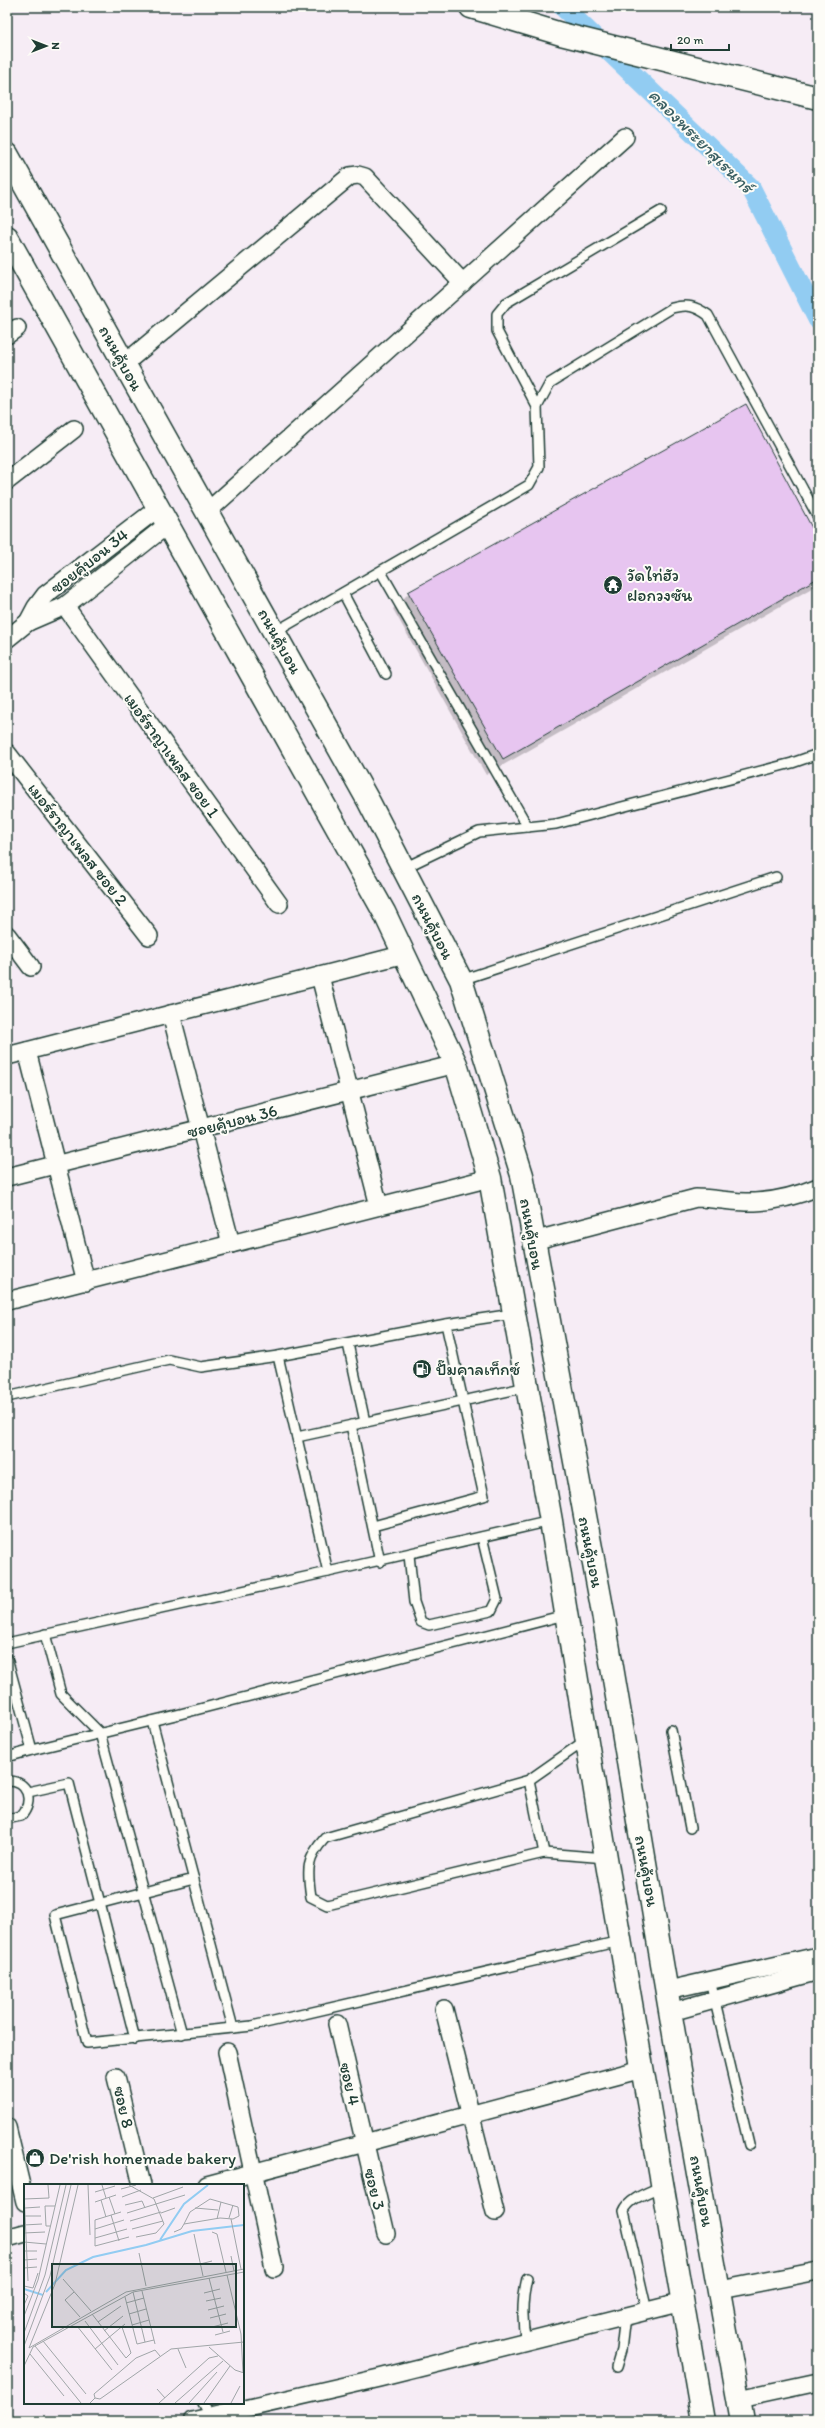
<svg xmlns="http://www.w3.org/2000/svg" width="825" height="2428" font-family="Itim,'Playpen Sans Thai',sans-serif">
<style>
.shadow{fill:#0003}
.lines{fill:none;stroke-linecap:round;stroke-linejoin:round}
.canal{stroke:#92ccf2;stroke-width:20}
.building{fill:#e7c5f0;stroke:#1f3d34}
.lane-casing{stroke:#1f3d34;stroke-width:12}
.street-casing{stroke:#1f3d34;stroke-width:20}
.secondary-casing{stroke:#1f3d34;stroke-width:25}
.lane{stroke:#fdfcf7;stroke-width:9}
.street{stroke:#fdfcf7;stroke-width:17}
.secondary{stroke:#fdfcf7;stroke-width:22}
.labels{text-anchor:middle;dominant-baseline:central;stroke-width:4;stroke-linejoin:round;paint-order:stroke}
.street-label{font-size:17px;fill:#1f3d34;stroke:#fdfcf7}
.poi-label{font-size:17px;fill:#1f3d34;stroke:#fdfcf7;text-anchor:start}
.water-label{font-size:18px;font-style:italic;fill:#3c6164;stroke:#fdfcf7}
.inset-river{fill:none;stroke:#92ccf2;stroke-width:2}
.inset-road{fill:none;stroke:#a0a6a8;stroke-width:1}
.view{fill:#1f3d34;fill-opacity:0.15;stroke:#1f3d34;stroke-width:2}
.inset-edge{fill:none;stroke:#1f3d34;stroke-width:2}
</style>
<rect width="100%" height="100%" fill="#f6ecf5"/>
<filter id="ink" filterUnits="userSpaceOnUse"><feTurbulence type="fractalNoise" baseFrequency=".025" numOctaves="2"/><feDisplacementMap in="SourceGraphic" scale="8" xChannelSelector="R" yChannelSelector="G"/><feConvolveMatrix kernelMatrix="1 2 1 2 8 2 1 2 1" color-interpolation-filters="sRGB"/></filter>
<g filter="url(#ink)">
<!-- shadow -->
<polygon class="shadow" points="818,541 817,585 486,775 393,609 409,593"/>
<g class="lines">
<!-- canal -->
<polyline class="canal" points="563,7 751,188 818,320"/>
</g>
<!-- building -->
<polygon class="building" points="746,404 818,539 818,578 503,759 408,592"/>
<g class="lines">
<defs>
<g id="lane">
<polyline points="537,407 497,331 497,314 506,303 661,211"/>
<polyline points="381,572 528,827"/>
<polyline points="343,593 386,674"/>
<path d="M275 632 529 485 539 467 537 407 550 383 672 308C688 304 695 306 708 315L818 517"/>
<polyline points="404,868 479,832 556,824 792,763 818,754"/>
<polyline points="461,980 776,877"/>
<polyline points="348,1344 365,1422"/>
<polyline points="278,1356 328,1572 551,1521"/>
<polyline points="7,1397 169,1360 201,1367 278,1356 446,1324 513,1314"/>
<polyline points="351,1425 380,1562"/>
<polyline points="297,1437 527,1387"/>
<polyline points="373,1526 484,1496 446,1324"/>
<polyline points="409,1555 414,1602 421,1622 429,1625 491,1611 497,1599 482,1537"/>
<polyline points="45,1634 61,1694 100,1733 182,2034"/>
<polyline points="7,1643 328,1572"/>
<polyline points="7,1658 32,1750 180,1714 565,1615"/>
<polyline points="152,1721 233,2028"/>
<polyline points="671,1730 690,1828"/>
<polyline points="7,1757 32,1750"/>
<path d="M529 1780 325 1838C306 1859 307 1870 311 1897L327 1905 544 1853 606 1858"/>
<path d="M7 1781C29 1780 34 1802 21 1816L7 1819"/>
<polyline points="28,1792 69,1783 135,2039"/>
<polyline points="544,1853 529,1780 586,1740"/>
<polyline points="194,1879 55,1915 87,2043 252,2026 620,1941"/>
<polyline points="710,1980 749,2145"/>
<path d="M647 2311 624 2211C629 2198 650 2192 662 2186"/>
<path d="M526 2341C521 2319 522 2300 527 2278"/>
<polyline points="616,2367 621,2350 625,2316"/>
<polyline points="203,2403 211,2417"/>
</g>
<g id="street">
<polyline points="7,335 17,328"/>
<polyline points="124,364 350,176 358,175 365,177 463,283"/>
<polyline points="7,481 74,429"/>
<polyline points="208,511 625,137"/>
<polyline points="65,606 279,904"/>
<polyline points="28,622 36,607 45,595 158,508"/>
<polyline points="7,639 28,622 65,606 167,525"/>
<polyline points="7,753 149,936"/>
<polyline points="7,935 31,967"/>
<polyline points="320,976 379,1206"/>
<polyline points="171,1014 231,1244"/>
<polyline points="27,1051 86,1282"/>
<polyline points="7,1056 405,954"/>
<polyline points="7,1177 456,1064"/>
<path d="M533 1241 696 1198C716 1198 735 1203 755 1202 776 1201 799 1195 818 1187"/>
<polyline points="7,1301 490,1178"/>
<polyline points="668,1990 818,1956"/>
<polyline points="444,2009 495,2212"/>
<polyline points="671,2012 818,1971"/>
<polyline points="337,2024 386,2234"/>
<polyline points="227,2052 274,2268"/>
<polyline points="116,2077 142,2185"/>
<polyline points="7,2127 25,2202"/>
<polyline points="207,2185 642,2069"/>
<polyline points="7,2238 25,2233"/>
<polyline points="720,2290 818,2271"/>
<polyline points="739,2399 818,2382"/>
<polyline points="192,2421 379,2378 683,2302"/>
</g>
<g id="secondary">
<polyline points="471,7 561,34 818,98"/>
<polyline points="7,154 369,802 461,980 522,1175 601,1602 689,2123 742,2421"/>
<polyline points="7,237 384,912 456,1064 490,1178 551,1521 606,1858 703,2421"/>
</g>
</defs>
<!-- lane casing -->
<use href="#lane" class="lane-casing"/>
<!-- street casing -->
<use href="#street" class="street-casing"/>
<!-- secondary casing -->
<use href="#secondary" class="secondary-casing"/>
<!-- lane -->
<use href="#lane" class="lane"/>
<!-- street -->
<use href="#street" class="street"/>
<!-- secondary -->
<use href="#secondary" class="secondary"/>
</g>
</g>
<!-- icons -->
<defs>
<symbol id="temple-disc" viewBox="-11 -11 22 22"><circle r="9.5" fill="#1f3d34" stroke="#fdfcf7"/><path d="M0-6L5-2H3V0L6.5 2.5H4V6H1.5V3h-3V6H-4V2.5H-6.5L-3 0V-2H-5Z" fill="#fff"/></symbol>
<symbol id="fuel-disc" viewBox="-11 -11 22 22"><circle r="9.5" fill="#1f3d34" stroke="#fdfcf7"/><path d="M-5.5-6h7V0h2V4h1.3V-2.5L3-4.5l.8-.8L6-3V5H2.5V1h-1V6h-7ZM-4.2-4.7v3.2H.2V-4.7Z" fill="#fff"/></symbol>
<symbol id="shop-disc" viewBox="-11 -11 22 22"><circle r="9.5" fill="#1f3d34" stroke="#fdfcf7"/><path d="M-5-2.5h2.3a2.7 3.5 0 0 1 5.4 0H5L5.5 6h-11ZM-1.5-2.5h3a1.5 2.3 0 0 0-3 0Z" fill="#fff"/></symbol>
</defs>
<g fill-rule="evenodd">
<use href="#temple-disc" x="602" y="574" width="22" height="22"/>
<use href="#fuel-disc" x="411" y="1358" width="22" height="22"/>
<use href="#shop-disc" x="24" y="2147" width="22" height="22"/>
</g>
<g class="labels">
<!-- street labels -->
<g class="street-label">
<text transform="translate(121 358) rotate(61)">ถนนคู้บอน</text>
<text transform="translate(89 561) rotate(-38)">ซอยคู้บอน 34</text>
<text transform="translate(280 641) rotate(61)">ถนนคู้บอน</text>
<text transform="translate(172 755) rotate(54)">เมอร์ราญาเพลส ซอย 1</text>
<text transform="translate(78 844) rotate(52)">เมอร์ราญาเพลส ซอย 2</text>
<text transform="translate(433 926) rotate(63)">ถนนคู้บอน</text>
<text transform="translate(232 1121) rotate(-14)">ซอยคู้บอน 36</text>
<text transform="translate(532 1234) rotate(80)">ถนนคู้บอน</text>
<text transform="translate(591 1552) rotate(79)">ถนนคู้บอน</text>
<text transform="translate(647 1871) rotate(80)">ถนนคู้บอน</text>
<text transform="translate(350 2084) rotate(77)">ซอย 4</text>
<text transform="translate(124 2107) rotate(77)">ซอย 8</text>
<text transform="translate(375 2189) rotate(76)">ซอย 3</text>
<text transform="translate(702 2191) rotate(80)">ถนนคู้บอน</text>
</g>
<!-- poi labels -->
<g class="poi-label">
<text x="627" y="575">วัดไท่ฮัว<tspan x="627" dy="20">ฝอกวงซัน</tspan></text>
<text x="436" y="1369">ปั๊มคาลเท็กซ์</text>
<text x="49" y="2158">De'rish homemade bakery</text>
</g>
<!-- water labels -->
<g class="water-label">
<text transform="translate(701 141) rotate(45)">คลองพระยาสุเรนทร์</text>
</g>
</g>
<!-- overview -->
<g transform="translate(24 2184)">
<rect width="220" height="220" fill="#f6ecf5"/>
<path class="inset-river" d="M136 56 160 20 184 1M0 105 19 111M22 108 42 86 69 73 122 61 168 47 220 41"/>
<path class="inset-road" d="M64 1 66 51M78 1 82 14M105 1 130 15 140 40 132 49 112 53M97 5 112 1M0 8 4 97M71 8 91 2M85 13 91 30M98 13 117 6M129 14 159 3M0 15 25 14 24 1M186 15 214 23 215 32 209 35 196 34 160 40 166 28ZM77 16 82 33M71 18 92 11M101 21 118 17 121 24M1 24 16 23M171 24 194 26M97 28 71 36V62L105 53M103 29 161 11M137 29 151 24M87 31 95 57M1 32H17M205 34 209 21M193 35 197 18M207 35 217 85M106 37 137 28M0 41 18 40M26 42H22L21 22H31M71 45 100 36M108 45 139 37M150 48 157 45 160 40M188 48 193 50 202 88M0 49 21 48M170 50 179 92M71 54 103 45M0 58 22 60M0 67H13M115 69 122 102M207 72 210 87M0 76 13 75M176 80 188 77M0 84 13 83M203 91 217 150 219 189M185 94 199 148M39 95 67 127M0 102 9 104 14 89M118 107 131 160M50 108 41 116 56 133M109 108 121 158M0 109 4 112 0 121M180 109 196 105M101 113 113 160 130 156M182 117 197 114M102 119 120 114M184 126 200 122M68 130 102 174 107 169 98 143M105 130 122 125M0 132 14 96 36 1M186 134 202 130M61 137 94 181M74 138 97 122M108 141 125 136M53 142 88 186M188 143 204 139M80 147 99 132M0 149 21 91 42 1M191 151 206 147M19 157 62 210M0 162 26 92 47 1M11 162 57 219M185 163 211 186 220 189M5 164 102 108 220 85M5 164 31 100 54 1M71 165 101 140M154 165 162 184M6 170 40 212M0 182 9 163 109 108 220 88M133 205 141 214M71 214 70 210 112 174 131 166 136 172M66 219 71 214 76 215 147 165 220 158M135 219 185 174 194 172M151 219 199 177M165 219 193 188M180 219 206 182M207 219 216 202"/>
<path class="view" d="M28 80H212V143H28Z"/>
<rect width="220" height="220" class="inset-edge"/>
</g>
<!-- margin -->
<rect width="825" height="2428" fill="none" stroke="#fdfcf7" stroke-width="24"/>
<rect x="12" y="12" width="801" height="2404" fill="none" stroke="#1f3d34" stroke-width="1.5" filter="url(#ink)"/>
<!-- north arrow -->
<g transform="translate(46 46) rotate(90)" stroke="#fdfcf7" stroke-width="3" paint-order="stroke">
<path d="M0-3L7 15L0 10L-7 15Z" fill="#1f3d34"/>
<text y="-6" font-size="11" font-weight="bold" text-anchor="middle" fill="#1f3d34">N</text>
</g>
<!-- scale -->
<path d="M671 44v6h58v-6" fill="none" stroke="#1f3d34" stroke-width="2"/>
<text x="677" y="44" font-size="12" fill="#1f3d34" stroke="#fdfcf7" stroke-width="3" paint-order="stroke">20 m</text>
</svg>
